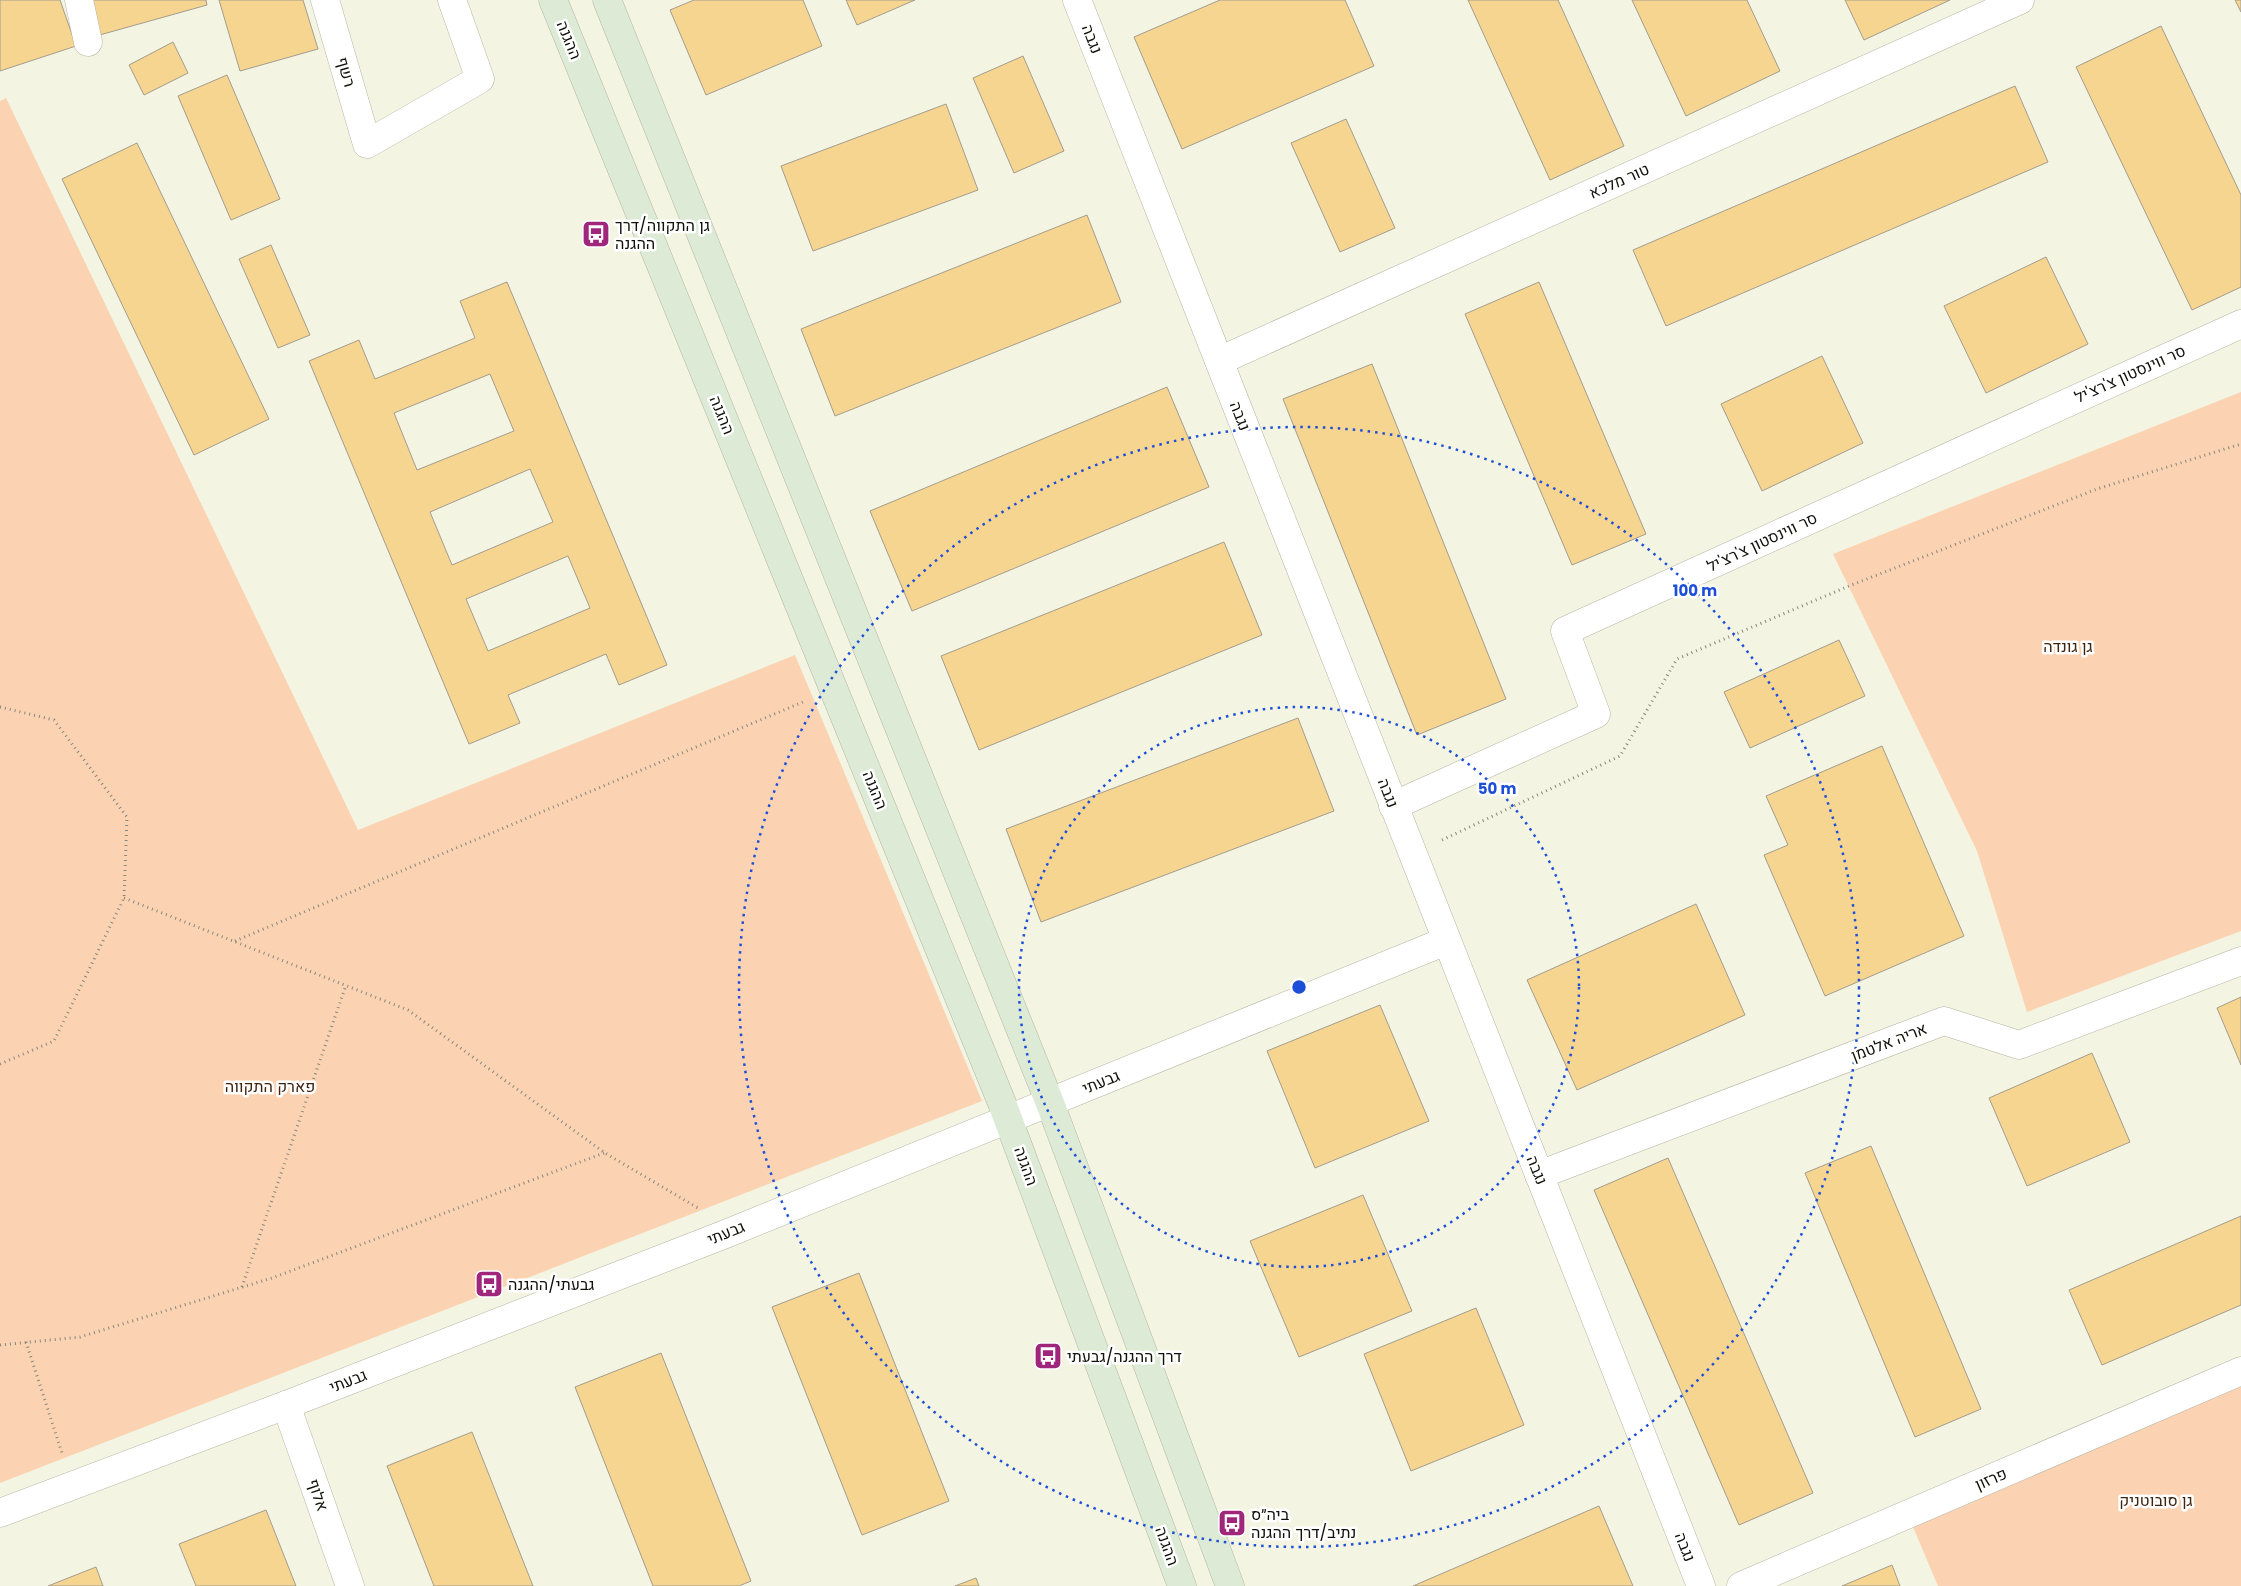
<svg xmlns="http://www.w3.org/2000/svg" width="2241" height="1586" font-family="Poppins,Heebo,sans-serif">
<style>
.green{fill:#fbd2b2}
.building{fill:#f6d590;stroke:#a49c8d;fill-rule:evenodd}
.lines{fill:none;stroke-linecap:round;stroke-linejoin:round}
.street-casing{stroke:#b4b5a4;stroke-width:29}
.secondary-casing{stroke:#b4b5a4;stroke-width:29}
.path{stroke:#88897c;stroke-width:3;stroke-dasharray:1 4;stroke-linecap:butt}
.street{stroke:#fff;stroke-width:28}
.secondary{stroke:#dcead6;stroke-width:28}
.ring{fill:none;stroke:#1d4ed8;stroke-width:2.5;stroke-dasharray:2.5 5}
.labels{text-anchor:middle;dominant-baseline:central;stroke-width:5;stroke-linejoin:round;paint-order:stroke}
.street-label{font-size:16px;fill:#11110b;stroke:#fff}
.poi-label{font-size:16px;fill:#11110b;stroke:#fff;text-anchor:start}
.park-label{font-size:16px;fill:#3e2510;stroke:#fff}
.centre{fill:#1d4ed8;stroke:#fff;stroke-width:2.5}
.ring-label{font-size:15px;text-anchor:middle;font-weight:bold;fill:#1d4ed8;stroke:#fff;stroke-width:5;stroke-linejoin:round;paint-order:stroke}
</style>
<rect width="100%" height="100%" fill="#f3f4e2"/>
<!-- green -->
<g class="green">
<polygon points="6,98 358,830 795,655 982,1101 0,1483 0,101"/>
<polygon points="2241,392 2241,931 2027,1012 1977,851 1833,554"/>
<polygon points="2241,1371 2241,1586 1938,1586 1908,1515"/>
</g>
<!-- building -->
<g class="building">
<polygon points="0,0 60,0 76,46 0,71"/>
<polygon points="86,0 206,0 207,5 96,36"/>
<polygon points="219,0 303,0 318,49 240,71"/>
<polygon points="694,0 803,0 822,46 706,95 670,10"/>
<polygon points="846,0 915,0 857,25"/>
<polygon points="1220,0 1345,0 1374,66 1182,149 1134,37"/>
<polygon points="1468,0 1558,0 1624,146 1550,180"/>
<polygon points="1632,0 1747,0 1780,71 1686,116"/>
<polygon points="1845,0 1950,0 1864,40"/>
<polygon points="2235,0 2241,0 2241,12"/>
<polygon points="2161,26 2241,195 2241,287 2192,310 2076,67"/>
<polygon points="173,42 188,73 144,95 129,65"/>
<polygon points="1023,56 1064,151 1014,173 973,78"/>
<polygon points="227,75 280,199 231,220 178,96"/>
<polygon points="2015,86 2048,162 1666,326 1633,250"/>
<polygon points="946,104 978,190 813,251 781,166"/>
<polygon points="1346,119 1395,228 1340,252 1291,143"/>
<polygon points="137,143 269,419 194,455 62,179"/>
<polygon points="1087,215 1121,302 835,416 801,329"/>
<polygon points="271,245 310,335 278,348 239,259"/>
<polygon points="2046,257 2088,344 1986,393 1944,306"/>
<path d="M507 282 667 665 619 685 606 654 508 695 520 723 469 744 309 361 359 340 375 379 475 338 460 301ZM490 374 514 431 417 470 394 413ZM530 469 553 522 452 565 430 512ZM568 556 590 608 488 651 466 599Z"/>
<polygon points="1539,282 1646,534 1572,565 1465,314"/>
<polygon points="1822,356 1863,443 1762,491 1721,404"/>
<polygon points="1372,364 1506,699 1417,735 1283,399"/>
<polygon points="1167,387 1209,487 912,611 870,511"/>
<polygon points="1224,542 1262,635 979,750 941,656"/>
<polygon points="1839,640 1865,696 1750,748 1724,692"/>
<polygon points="1298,718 1334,811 1041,922 1006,829"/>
<polygon points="1882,746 1964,936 1825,996 1764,855 1788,845 1766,796"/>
<polygon points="1696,904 1745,1015 1577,1090 1527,980"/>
<polygon points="2241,997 2241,1065 2217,1008"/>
<polygon points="1380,1005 1429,1121 1315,1168 1267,1051"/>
<polygon points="2092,1053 2130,1142 2027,1186 1989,1098"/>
<polygon points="1871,1146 1981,1409 1915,1437 1805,1173"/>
<polygon points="1668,1158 1813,1493 1739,1525 1594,1190"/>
<polygon points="1363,1195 1412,1311 1299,1357 1250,1241"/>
<polygon points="2241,1216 2241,1305 2102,1365 2069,1290"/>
<polygon points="859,1273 949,1501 862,1535 772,1307"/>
<polygon points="1476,1308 1524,1425 1411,1471 1364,1354"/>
<polygon points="661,1353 751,1581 739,1586 653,1586 575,1387"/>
<polygon points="472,1432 533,1586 434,1586 387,1466"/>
<polygon points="1599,1506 1633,1586 1413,1586"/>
<polygon points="266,1510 296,1586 196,1586 179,1544"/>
<polygon points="1892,1565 1900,1586 1842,1586"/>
<polygon points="96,1567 103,1586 48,1586"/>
<polygon points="976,1578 979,1586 955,1586"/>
</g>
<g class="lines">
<defs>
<g id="street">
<polyline points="79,0 88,42"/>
<polyline points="325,0 367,144 480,79 452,0"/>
<polyline points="1077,0 1701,1586"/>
<polyline points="1219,361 2020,0"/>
<polyline points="1393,806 1596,714 1565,631 2241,324"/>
<polyline points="1539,1175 1944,1021 2019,1045 2241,961"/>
<polyline points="286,1405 350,1586"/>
<polyline points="0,1513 286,1405 723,1235 1446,941"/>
<polyline points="1741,1586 2241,1371"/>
</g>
<g id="secondary">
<polyline points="553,0 1002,1103 1182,1586"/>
<polyline points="607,0 1050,1103 1230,1586"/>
</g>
</defs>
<!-- street casing -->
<use href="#street" class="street-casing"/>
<!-- secondary casing -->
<use href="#secondary" class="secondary-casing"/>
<!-- path -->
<g class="path">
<polyline points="0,707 54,720 127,817 124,898 54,1041 0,1064"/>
<polyline points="1442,840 1620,756 1677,659 1849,586 2097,489 2241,444"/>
<polyline points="124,898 408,1010 605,1153 698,1208"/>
<polyline points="235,941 803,702"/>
<polyline points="242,1287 346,985"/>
<polyline points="26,1342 62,1453"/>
<polyline points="0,1345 80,1337 272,1278 604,1153"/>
</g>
<!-- street -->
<use href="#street" class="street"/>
<!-- secondary -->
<use href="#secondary" class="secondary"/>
</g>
<!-- distance rings -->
<g class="ring">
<circle cx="1299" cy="987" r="280"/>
<circle cx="1299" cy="987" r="560"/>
</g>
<!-- icons -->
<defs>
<symbol id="bus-square" viewBox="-11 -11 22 22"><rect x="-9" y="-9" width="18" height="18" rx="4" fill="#a0267c" stroke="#fff"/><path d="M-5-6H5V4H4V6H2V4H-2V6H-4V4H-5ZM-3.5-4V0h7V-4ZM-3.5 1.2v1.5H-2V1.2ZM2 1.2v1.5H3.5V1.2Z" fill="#fff"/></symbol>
</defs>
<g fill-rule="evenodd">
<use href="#bus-square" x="580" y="218" width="32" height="32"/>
<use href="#bus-square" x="473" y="1268" width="32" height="32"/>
<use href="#bus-square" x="1032" y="1340" width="32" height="32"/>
<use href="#bus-square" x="1216" y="1507" width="32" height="32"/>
</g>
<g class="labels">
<!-- street labels -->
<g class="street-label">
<text transform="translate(1092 39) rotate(69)">נגבה</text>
<text transform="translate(569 40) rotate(68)">ההגנה</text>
<text transform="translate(346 72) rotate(74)">רשף</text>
<text transform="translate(1619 181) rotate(-24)">טור מלכא</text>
<text transform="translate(2130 374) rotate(-24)">סר ווינסטון צ'רצ'יל</text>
<text transform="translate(722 415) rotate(68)">ההגנה</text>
<text transform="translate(1240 416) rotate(69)">נגבה</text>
<text transform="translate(1762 542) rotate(-25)">סר ווינסטון צ'רצ'יל</text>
<text transform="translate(875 790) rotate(68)">ההגנה</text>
<text transform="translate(1388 793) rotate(69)">נגבה</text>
<text transform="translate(1889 1042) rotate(-21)">אריה אלטמן</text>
<text transform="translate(1101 1082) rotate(-22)">גבעתי</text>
<text transform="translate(1026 1166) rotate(70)">ההגנה</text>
<text transform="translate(1537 1170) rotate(68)">נגבה</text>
<text transform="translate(726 1233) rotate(-22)">גבעתי</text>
<text transform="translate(348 1381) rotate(-21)">גבעתי</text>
<text transform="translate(1991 1479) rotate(-23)">פרזון</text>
<text transform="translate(318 1495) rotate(71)">אלוף</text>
<text transform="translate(1167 1546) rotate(70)">ההגנה</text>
<text transform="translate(1685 1547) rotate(69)">נגבה</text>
</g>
<!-- poi labels -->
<g class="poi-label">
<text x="615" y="225">גן התקווה/דרך<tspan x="615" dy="18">ההגנה</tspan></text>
<text x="508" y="1284">גבעתי/ההגנה</text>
<text x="1067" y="1356">דרך ההגנה/גבעתי</text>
<text x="1251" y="1514">ביה״ס<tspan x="1251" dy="18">נתיב/דרך ההגנה</tspan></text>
</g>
<!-- park labels -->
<g class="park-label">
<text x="2068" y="646">גן גונדה</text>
<text x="270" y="1086">פארק התקווה</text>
<text x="2156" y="1500">גן סובוטניק</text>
</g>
</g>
<circle cx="1299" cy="987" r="8" class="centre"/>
<g class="ring-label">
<text x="1695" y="596">100 m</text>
<text x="1497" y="794">50 m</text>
</g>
</svg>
